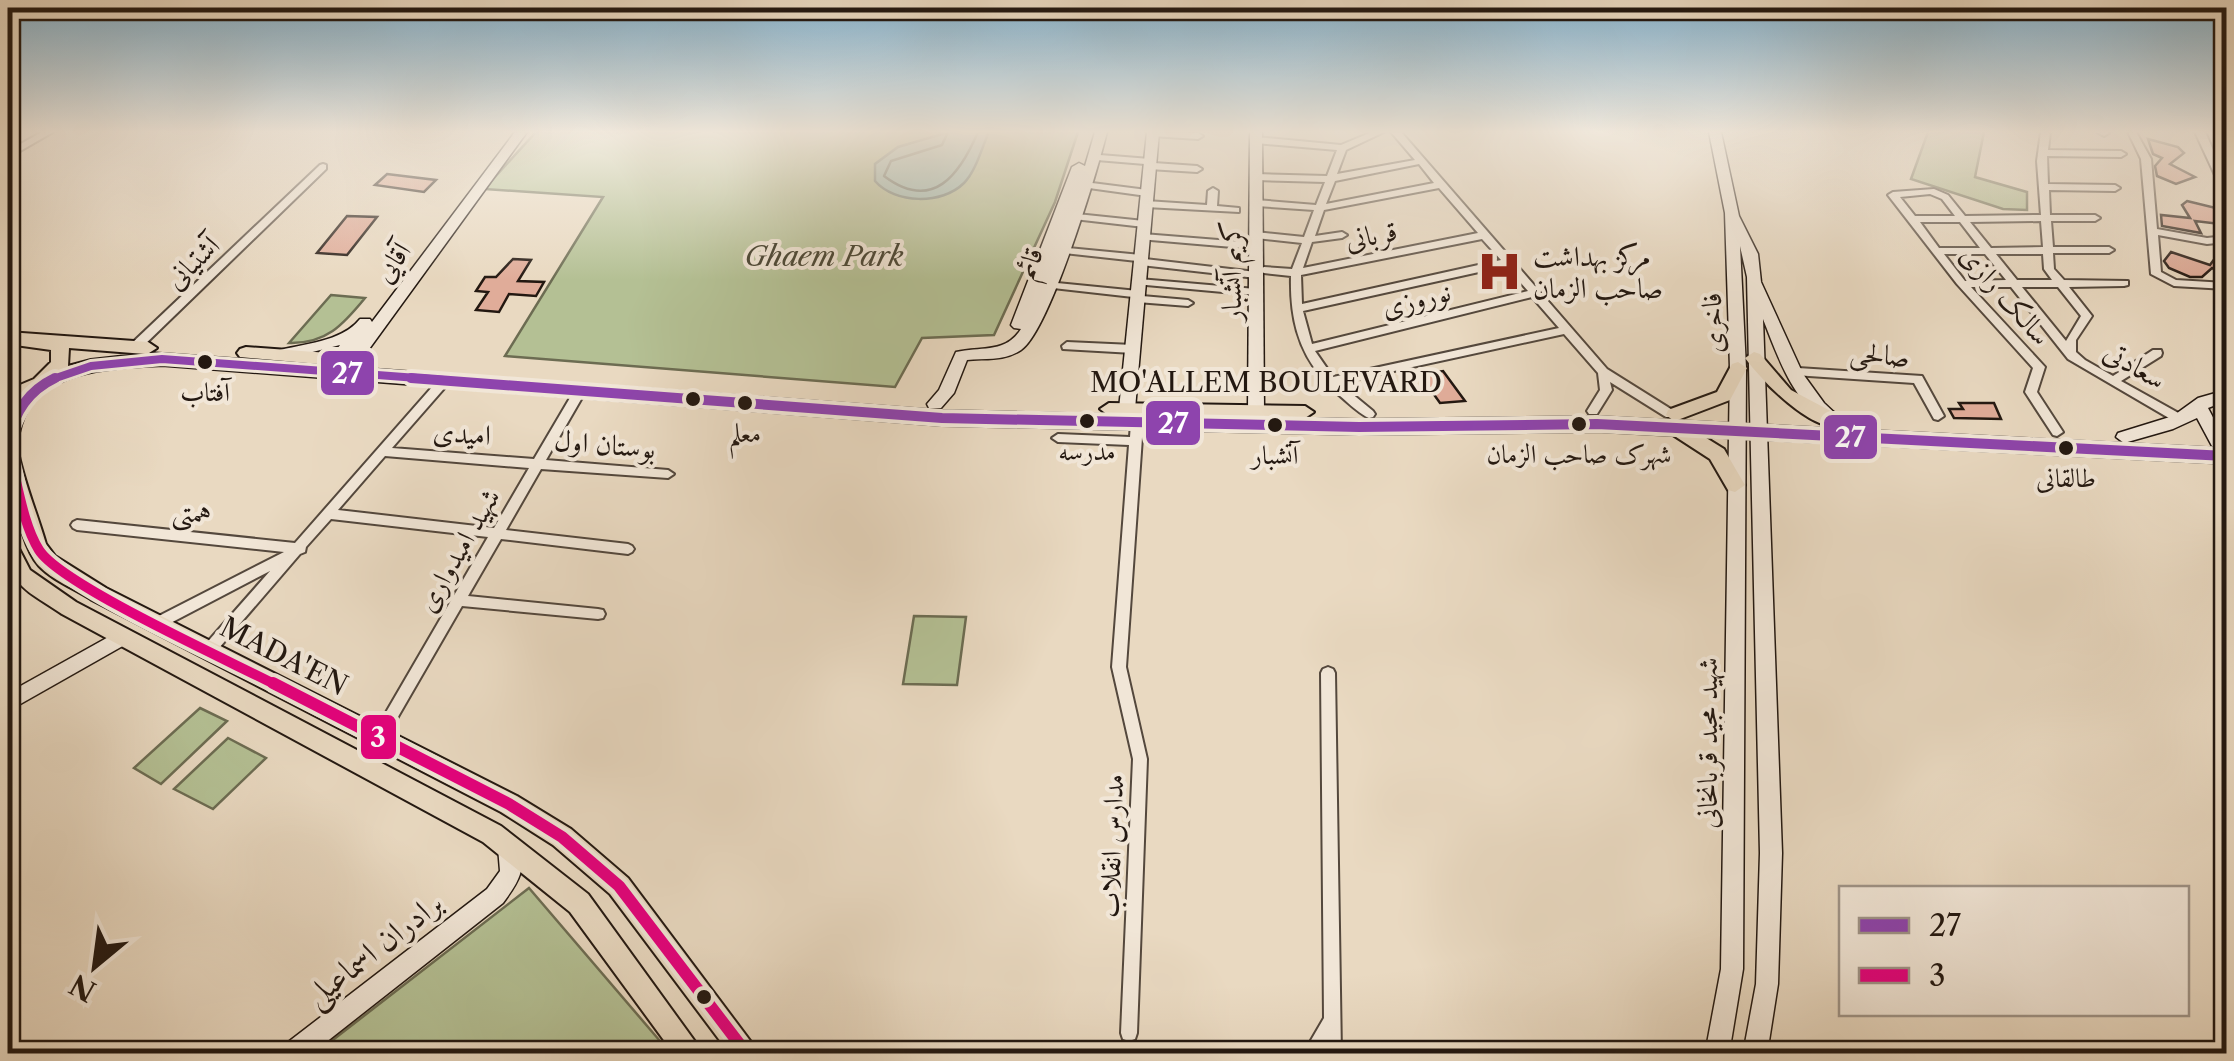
<svg xmlns="http://www.w3.org/2000/svg" width="2234" height="1061" font-family="'Libre Caslon Text',Amiri,serif">
<style>
.green{fill:#b4c094;stroke:#6c6c52;stroke-width:2.5}
.water{fill:#97bab3;stroke:#697972;stroke-width:2.5}
.lines{fill:none;stroke-linecap:round;stroke-linejoin:round}
.shore{stroke:#5d6962;stroke-width:2.5}
.building{fill:#e0ac99;stroke:#231811;stroke-width:2.5}
.street-casing{stroke:#54483d;stroke-width:4}
.secondary-casing{stroke:#231811;stroke-width:3}
.primary-casing{stroke:#231811;stroke-width:4}
.street{fill:#f1e6d7;fill-rule:evenodd}
.secondary{fill:#f1e6d7;fill-rule:evenodd}
.primary{fill:#e9d9c1;fill-rule:evenodd}
.bus-1-far1-casing{stroke:#f1e6d7;stroke-width:14}
.bus-1-casing{stroke:#f1e6d7;stroke-width:18}
.bus-2-far1-casing{stroke:#f1e6d7;stroke-width:18}
.bus-2-casing{stroke:#f1e6d7;stroke-width:20}
.bus-1-far1{stroke:#8e44ad;stroke-width:8}
.bus-1{stroke:#8e44ad;stroke-width:10}
.bus-2-far1{stroke:#e5007d;stroke-width:10}
.bus-2{stroke:#e5007d;stroke-width:12}
.bus-dot{fill:#231811;stroke:#f1e6d7;stroke-width:4}
.labels{text-anchor:middle;dominant-baseline:central;stroke-width:8;stroke-linejoin:round;paint-order:stroke}
.bus-label{font-size:26px;fill:#231811;stroke:#f1e6d7}
.street-label{font-size:28px;fill:#231811;stroke:#f1e6d7}
.park-label{font-size:28px;font-style:italic;fill:#4e4a38;stroke:#f1e6d7}
.poi-label{font-size:28px;fill:#231811;stroke:#f1e6d7;text-anchor:start}
.near-street-label{font-size:32px;fill:#231811;stroke:#f1e6d7}
.line-badge{stroke:#f1e6d7;stroke-width:4}
.badge-label{font-size:28px;text-anchor:middle;font-weight:bold;fill:#fff}
</style>
<rect width="100%" height="100%" fill="#e9d9c1"/>
<filter id="stains"><feTurbulence type="fractalNoise" baseFrequency=".002" numOctaves="4"/><feColorMatrix values="0 0 0 0 .2 0 0 0 0 .09 0 0 0 0 .02 0 0 0 .5 -.17"/></filter>
<radialGradient id="worn" r=".72"><stop offset=".6" stop-color="#630" stop-opacity="0"/><stop offset="1" stop-color="#630" stop-opacity=".3"/></radialGradient>
<!-- green -->
<g class="green">
<polygon points="536,132 1078,132 1055,202 994,335 922,338 895,387 505,356 603,197 484,189"/>
<polygon points="1928,132 1984,132 1975,177 2027,192 2027,210 2003,209 1911,179"/>
<path d="M331 295 365 298C343 325 326 344 289 343Z"/>
<polygon points="914,616 966,617 957,685 903,684"/>
<polygon points="200,708 227,721 161,784 134,768"/>
<polygon points="228,738 266,758 213,809 174,789"/>
<polygon points="529,888 660,1041 658,1053 316,1053"/>
</g>
<!-- water -->
<path class="water" d="M949 132H989C982 147 976 171 964 183 942 205 895 204 875 181V164L898 147Z"/>
<g class="lines">
<!-- shore -->
<path class="shore" d="M948 132 942 145 891 161 884 176C933 213 960 174 978 132"/>
</g>
<!-- building -->
<g class="building">
<polygon points="2148,139 2178,147 2184,153 2170,164 2195,177 2176,184 2157,176 2155,166 2162,158 2153,154"/>
<polygon points="387,174 436,180 424,192 375,185"/>
<polygon points="2187,201 2220,209 2225,220 2220,224 2195,221 2201,233 2162,226 2161,215 2190,218 2182,205"/>
<polygon points="347,216 377,217 347,255 317,253"/>
<polygon points="2171,252 2210,265 2218,254 2226,254 2226,274 2212,268 2202,277 2190,277 2169,268 2164,261"/>
<polygon points="513,259 531,260 518,281 544,282 536,296 509,294 499,312 476,310 488,292 476,291 485,277 496,277"/>
<polygon points="1443,371 1465,401 1440,403 1420,375"/>
<polygon points="1959,403 1994,403 2001,419 1954,418 1949,409 1963,409"/>
</g>
<g class="lines">
<defs>
<g id="street">
<polygon points="42,132 53,132 8,158 8,151"/>
<polygon points="1148,132 1198,133 1203,136 1198,139 1152,136 1149,135"/>
<path d="M1372 132H1384L1346 150 1337 174 1415 160 1391 132H1401L1607 369 1674 411 1676 414 1674 417H1666L1610 382 1612 390 1597 414H1589L1587 411 1600 390 1598 373 1564 334 1339 383 1373 411 1375 414 1373 417 1369 418C1352 410 1339 391 1323 385L1321 382 1323 379C1297 349 1290 315 1291 276L1264 273 1259 270 1264 267 1292 269 1302 243 1256 238 1251 235 1256 232 1304 237 1314 210 1256 206 1251 203 1256 200 1316 205 1325 182 1256 180 1251 177 1256 174 1327 176 1337 150 1256 143 1251 140 1256 137 1341 145ZM1419 164 1434 183 1326 204 1335 181ZM1439 188 1478 233 1303 268 1312 242 1342 238 1347 235 1342 232 1315 236 1324 210ZM1482 239 1501 260 1302 304 1301 275ZM1506 266 1528 291 1312 344 1303 311ZM1532 297 1559 328 1333 377 1315 351Z"/>
<path d="M2041 132H2050L2048 150 2121 151 2126 154 2121 157 2047 156 2048 184 2115 185 2120 188 2115 191 2049 190 2050 215H2095L2100 218 2095 221H2051L2053 247H2109L2114 250 2109 253H2053L2054 269 2064 280 2128 281V285L2124 286 2069 287 2092 316 2076 340V352L2085 360 2113 376 2153 350H2161L2162 353 2161 356 2121 381 2182 415 2184 418 2182 421H2174L2068 359 2011 287H1971L2045 367 2037 392 2063 432 2057 436 2053 435 2025 392 2033 368 1957 284 1888 195 1893 192 1934 189 1948 195 1965 216 2041 215 2037 161ZM1930 194 1942 199 1955 216H1915L1900 197ZM2041 221 2043 247 1991 248 1970 222ZM1920 222H1960L1980 248H1939ZM1944 254H1985L2006 280 1965 281ZM1996 254H2043L2044 269 2052 280H2017ZM2022 287H2058L2081 316 2066 341Z"/>
<polygon points="2097,132 2108,132 2109,133 2104,136"/>
<polygon points="2128,132 2136,132 2151,159 2157,229 2207,238 2226,236 2226,242 2207,244 2158,235 2161,272 2176,280 2226,283 2226,289 2174,286 2151,274 2141,159"/>
<polygon points="2195,132 2205,132 2226,179 2226,191 2221,188"/>
<polygon points="1100,155 1150,159 1153,160 1154,163 1197,166 1202,169 1197,172 1149,169 1146,168 1145,164 1097,160 1095,158"/>
<polygon points="323,164 326,165 326,169 139,350 131,350 130,347 131,344 320,165"/>
<polygon points="1092,183 1147,190 1152,193 1147,196 1089,188 1087,186"/>
<polygon points="1213,188 1218,191 1217,206 1239,208 1239,212 1146,207 1141,204 1146,201 1207,205 1208,191"/>
<polygon points="1077,214 1144,221 1149,224 1144,227 1074,219 1072,217"/>
<polygon points="1143,234 1256,243 1261,246 1256,249 1139,239 1138,237"/>
<polygon points="1068,248 1141,255 1145,256 1145,259 1256,272 1261,275 1256,278 1141,265 1137,264 1137,261 1064,253 1064,249"/>
<polygon points="1139,279 1256,289 1261,292 1256,295 1135,284 1135,280"/>
<polygon points="1057,283 1138,291 1142,292 1142,296 1188,300 1193,303 1188,306 1137,302 1133,301 1133,297 1053,288 1053,284"/>
<polygon points="1067,342 1133,345 1138,349 1133,353 1063,349 1062,346"/>
<polygon points="1798,368 1922,376 1944,416 1938,420 1934,419 1914,383 1794,375 1792,372 1794,369"/>
<path d="M444 377 448 378 450 381 448 384 392 448 534 459 577 386 581 385 587 389 546 460 668 470 674 474 668 478 541 469 506 530 628 544 632 546 634 549 632 552 628 554 501 539 468 596 598 609 603 610 605 614 603 618 598 619 462 606 384 741 379 743 374 741 372 737 374 733 488 537 331 519 306 547 305 552 300 554 213 655 208 657 203 655 201 651 203 647 270 571 161 628 156 629 151 628 149 624 151 620 284 552 77 530 73 528 71 525 73 522 77 520 295 543 440 378ZM385 456 529 468 494 528 338 510Z"/>
<polygon points="1137,419 1143,423 1126,667 1147,759 1137,1033 1135,1039 1129,1041 1123,1039 1121,1033 1133,759 1112,667 1129,445 1058,442 1052,438 1058,434 1130,437 1131,423"/>
<polygon points="1328,667 1333,669 1335,673 1341,1054 1325,1054 1324,1048 1321,1054 1303,1054 1324,1018 1321,673 1323,669"/>
</g>
<g id="secondary">
<path d="M515 132H527L348 378 342 379 334 374 327 378 319 373 340 345 281 360 276 359 273 355 276 351C302 344 342 342 360 319H370L372 322Z"/>
<path d="M1095 132H1107C1097 172 1050 330 1021 350 1005 361 985 358 967 360L954 393 941 408H929L927 404 939 390 956 352C981 346 1005 354 1021 329L1014 328 1011 325 1072 167 1079 163 1085 166Z"/>
<polygon points="1147,132 1159,132 1135,409 1127,415 1119,409"/>
<polygon points="1250,132 1262,132 1264,411 1256,417 1248,411"/>
<path d="M1709 132H1721L1739 216 1758 254 1761 282 1803 374 1824 403 1839 417 1831 423C1794 407 1777 354 1763 319L1782 853 1778 984 1767 1054H1743L1756 984 1760 853 1747 277 1740 246 1746 368 1743 969 1729 1054H1705L1721 969 1730 368 1725 213Z"/>
<polygon points="2226,390 2226,401 2208,408 2226,442 2224,446 2212,446 2197,418 2173,429 2124,443 2116,437 2118,433 2173,416 2198,398"/>
<polygon points="121,630 128,633 130,638 128,643 8,711 8,693"/>
<path d="M509 837 517 840C528 868 519 881 503 903L311 1054H279L283 1046 487 889 500 871 498 847 501 840Z"/>
</g>
<g id="primary">
<path d="M8 332 148 342 157 348 149 353 942 411 1108 415 1100 409 1109 403 1305 406 1314 412 1305 418 1175 416 1359 420 1597 417 1674 421 1666 415 1668 410 1717 392 1732 364 1738 362 1747 368 1730 400 1675 421 2226 449V463L1703 436 1724 449 1742 480 1745 485 1735 492 1728 490 1710 459 1673 435 1597 431 1359 434 942 425 162 365C115 367 36 369 21 425 19 433 16 441 17 447 23 480 37 513 46 544L55 556 106 588 517 796 571 829 628 878 760 1054H730L610 894 553 845 501 812 92 600C75 589 52 580 39 566 14 539 0 432 14 402L8 403V390L34 379 51 362V350L8 344ZM69 348 145 354 91 360 68 366Z"/>
<polygon points="246,347 342,354 351,360 342,366 240,357 237,353 240,349"/>
<path d="M1754 352 1760 354 1791 390 1842 417 1844 422 1842 427C1811 432 1762 381 1745 358Z"/>
<path d="M8 539 15 541 30 570 76 602 501 826 588 894 704 1054H674L570 912 483 842 62 614C27 590 5 585 8 539Z"/>
</g>
</defs>
<!-- street casing -->
<use href="#street" class="street-casing"/>
<!-- secondary casing -->
<use href="#secondary" class="secondary-casing"/>
<!-- primary casing -->
<use href="#primary" class="primary-casing"/>
<!-- street -->
<use href="#street" class="street"/>
<!-- secondary -->
<use href="#secondary" class="secondary"/>
<!-- primary -->
<use href="#primary" class="primary"/>
<defs>
<polyline id="bus-1-far1" points="50,380 91,366 162,359 444,380"/>
<g id="bus-1">
<polyline points="411,378 942,418 1359,427 1597,424 2226,456"/>
<path d="M8 439C16 411 28 391 55 378"/>
</g>
<path id="bus-2-far1" d="M8 448C17 479 22 523 39 550 61 585 232 662 278 686"/>
<polyline id="bus-2" points="273,683 509,804 562,837 619,886 747,1054"/>
</defs>
<!-- bus-1-far1 casing -->
<use href="#bus-1-far1" class="bus-1-far1-casing"/>
<!-- bus-1 casing -->
<use href="#bus-1" class="bus-1-casing"/>
<!-- bus-2-far1 casing -->
<use href="#bus-2-far1" class="bus-2-far1-casing"/>
<!-- bus-2 casing -->
<use href="#bus-2" class="bus-2-casing"/>
<!-- bus-1-far1 -->
<use href="#bus-1-far1" class="bus-1-far1"/>
<!-- bus-1 -->
<use href="#bus-1" class="bus-1"/>
<!-- bus-2-far1 -->
<use href="#bus-2-far1" class="bus-2-far1"/>
<!-- bus-2 -->
<use href="#bus-2" class="bus-2"/>
</g>
<!-- sky -->
<linearGradient id="sky" x2="0" y2="1"><stop stop-color="#87b6d3"/><stop offset="0.47" stop-color="#f5eee3"/><stop offset="1" stop-color="#f5eee3" stop-opacity="0"/></linearGradient>
<rect width="2234" height="280" fill="url(#sky)"/>
<!-- icons -->
<defs>
<symbol id="hospital-bare" viewBox="-9 -9 18 18"><path d="M-5-5h3v3.5h4V-5h3V5h-3V1.5h-4V5h-3Z" fill="#8f2418" stroke="#f1e6d7" stroke-width="2.5" paint-order="stroke"/></symbol>
</defs>
<g fill-rule="evenodd">
<use href="#hospital-bare" x="1468" y="240" width="63" height="63"/>
</g>
<!-- markers -->
<g class="bus-dot">
<circle cx="205" cy="362" r="9"/>
<circle cx="693" cy="399" r="9"/>
<circle cx="745" cy="403" r="9"/>
<circle cx="1087" cy="421" r="9"/>
<circle cx="1579" cy="424" r="9"/>
<circle cx="1275" cy="425" r="9"/>
<circle cx="2066" cy="448" r="9"/>
<circle cx="704" cy="997" r="9"/>
</g>
<g class="labels">
<!-- bus labels -->
<g class="bus-label">
<text x="205" y="392">آفتاب</text>
<text x="745" y="433">معلم</text>
<text x="1087" y="451">مدرسه</text>
<text x="1579" y="454">شهرک صاحب الزمان</text>
<text x="1275" y="455">آتشبار</text>
<text x="2066" y="478">طالقانی</text>
</g>
<!-- street labels -->
<g class="street-label">
<text transform="translate(1371 235) rotate(-11)">قربانی</text>
<text transform="translate(192 262) rotate(-44)">آشتیانی</text>
<text transform="translate(392 262) rotate(-55)">آقایی</text>
<text transform="translate(1029 263) rotate(-69)">قائم</text>
<text transform="translate(1231 271) rotate(-90)">کریم آتشبار</text>
<text transform="translate(2006 295) rotate(49)">سالک رازی</text>
<text transform="translate(1416 299) rotate(-14)">نوروزی</text>
<text transform="translate(1712 323) rotate(-92)">فاخری</text>
<text transform="translate(1880 354) rotate(6)">صالحی</text>
<text transform="translate(2135 365) rotate(30)">سعادتی</text>
<text x="1266" y="382">MO'ALLEM BOULEVARD</text>
<text transform="translate(462 433) rotate(4)">امیدی</text>
<text transform="translate(605 444) rotate(5)">بوستان اول</text>
<text transform="translate(192 512) rotate(6)">همتی</text>
<text transform="translate(458 550) rotate(-60)">شهيد امیدواری</text>
<text transform="translate(284 656) rotate(27)">MADA'EN</text>
<text transform="translate(1707 743) rotate(-90)">شهید مجید قربانخانی</text>
<text transform="translate(1111 846) rotate(-88)">مدارس انقلاب</text>
</g>
<!-- park labels -->
<g class="park-label">
<text x="824" y="256">Ghaem Park</text>
</g>
<!-- poi labels -->
<g class="poi-label">
<text x="1533" y="256">مرکز بهداشت<tspan x="1533" dy="32">صاحب الزمان</tspan></text>
</g>
<!-- near-street labels -->
<g class="near-street-label">
<text transform="translate(373 949) rotate(-38)">برادران اسماعیلی</text>
</g>
</g>
<g class="line-badge">
<rect x="319" y="349" width="57" height="48" rx="10" fill="#8e44ad"/>
<rect x="1144" y="399" width="58" height="48" rx="10" fill="#8e44ad"/>
<rect x="1822" y="413" width="57" height="48" rx="10" fill="#8e44ad"/>
<rect x="359" y="713" width="39" height="48" rx="10" fill="#e5007d"/>
</g>
<g class="badge-label">
<text x="347" y="383">27</text>
<text x="1173" y="433">27</text>
<text x="1850" y="447">27</text>
<text x="378" y="747">3</text>
</g>
<!-- margin -->
<rect width="2234" height="1061" fill="none" stroke="#e9d9c1" stroke-width="40"/>
<rect x="10" y="10" width="2214" height="1041" fill="none" stroke="#231811" stroke-width="5"/>
<rect x="20" y="20" width="2194" height="1021" fill="none" stroke="#231811" stroke-width="2.5"/>
<!-- legend -->
<rect x="1839" y="886" width="350" height="130" fill="#f1e6d7" stroke="#9f9488" stroke-width="2.5"/>
<rect x="1859" y="918" width="50" height="15" fill="#8e44ad" stroke="#9f9488" stroke-width="2.5"/>
<text x="1929" y="936" font-size="30" fill="#231811">27</text>
<rect x="1859" y="968" width="50" height="15" fill="#e5007d" stroke="#9f9488" stroke-width="2.5"/>
<text x="1929" y="986" font-size="30" fill="#231811">3</text>
<!-- north arrow -->
<g transform="translate(95 966) rotate(209)" stroke="#f1e6d7" stroke-width="8" paint-order="stroke">
<path d="M0-8L18 38L0 25L-18 38Z" fill="#231811"/>
<text y="-15" font-size="28" font-weight="bold" text-anchor="middle" fill="#231811">N</text>
</g>
<rect width="100%" height="100%" filter="url(#stains)"/>
<rect width="100%" height="100%" fill="url(#worn)"/>
</svg>
